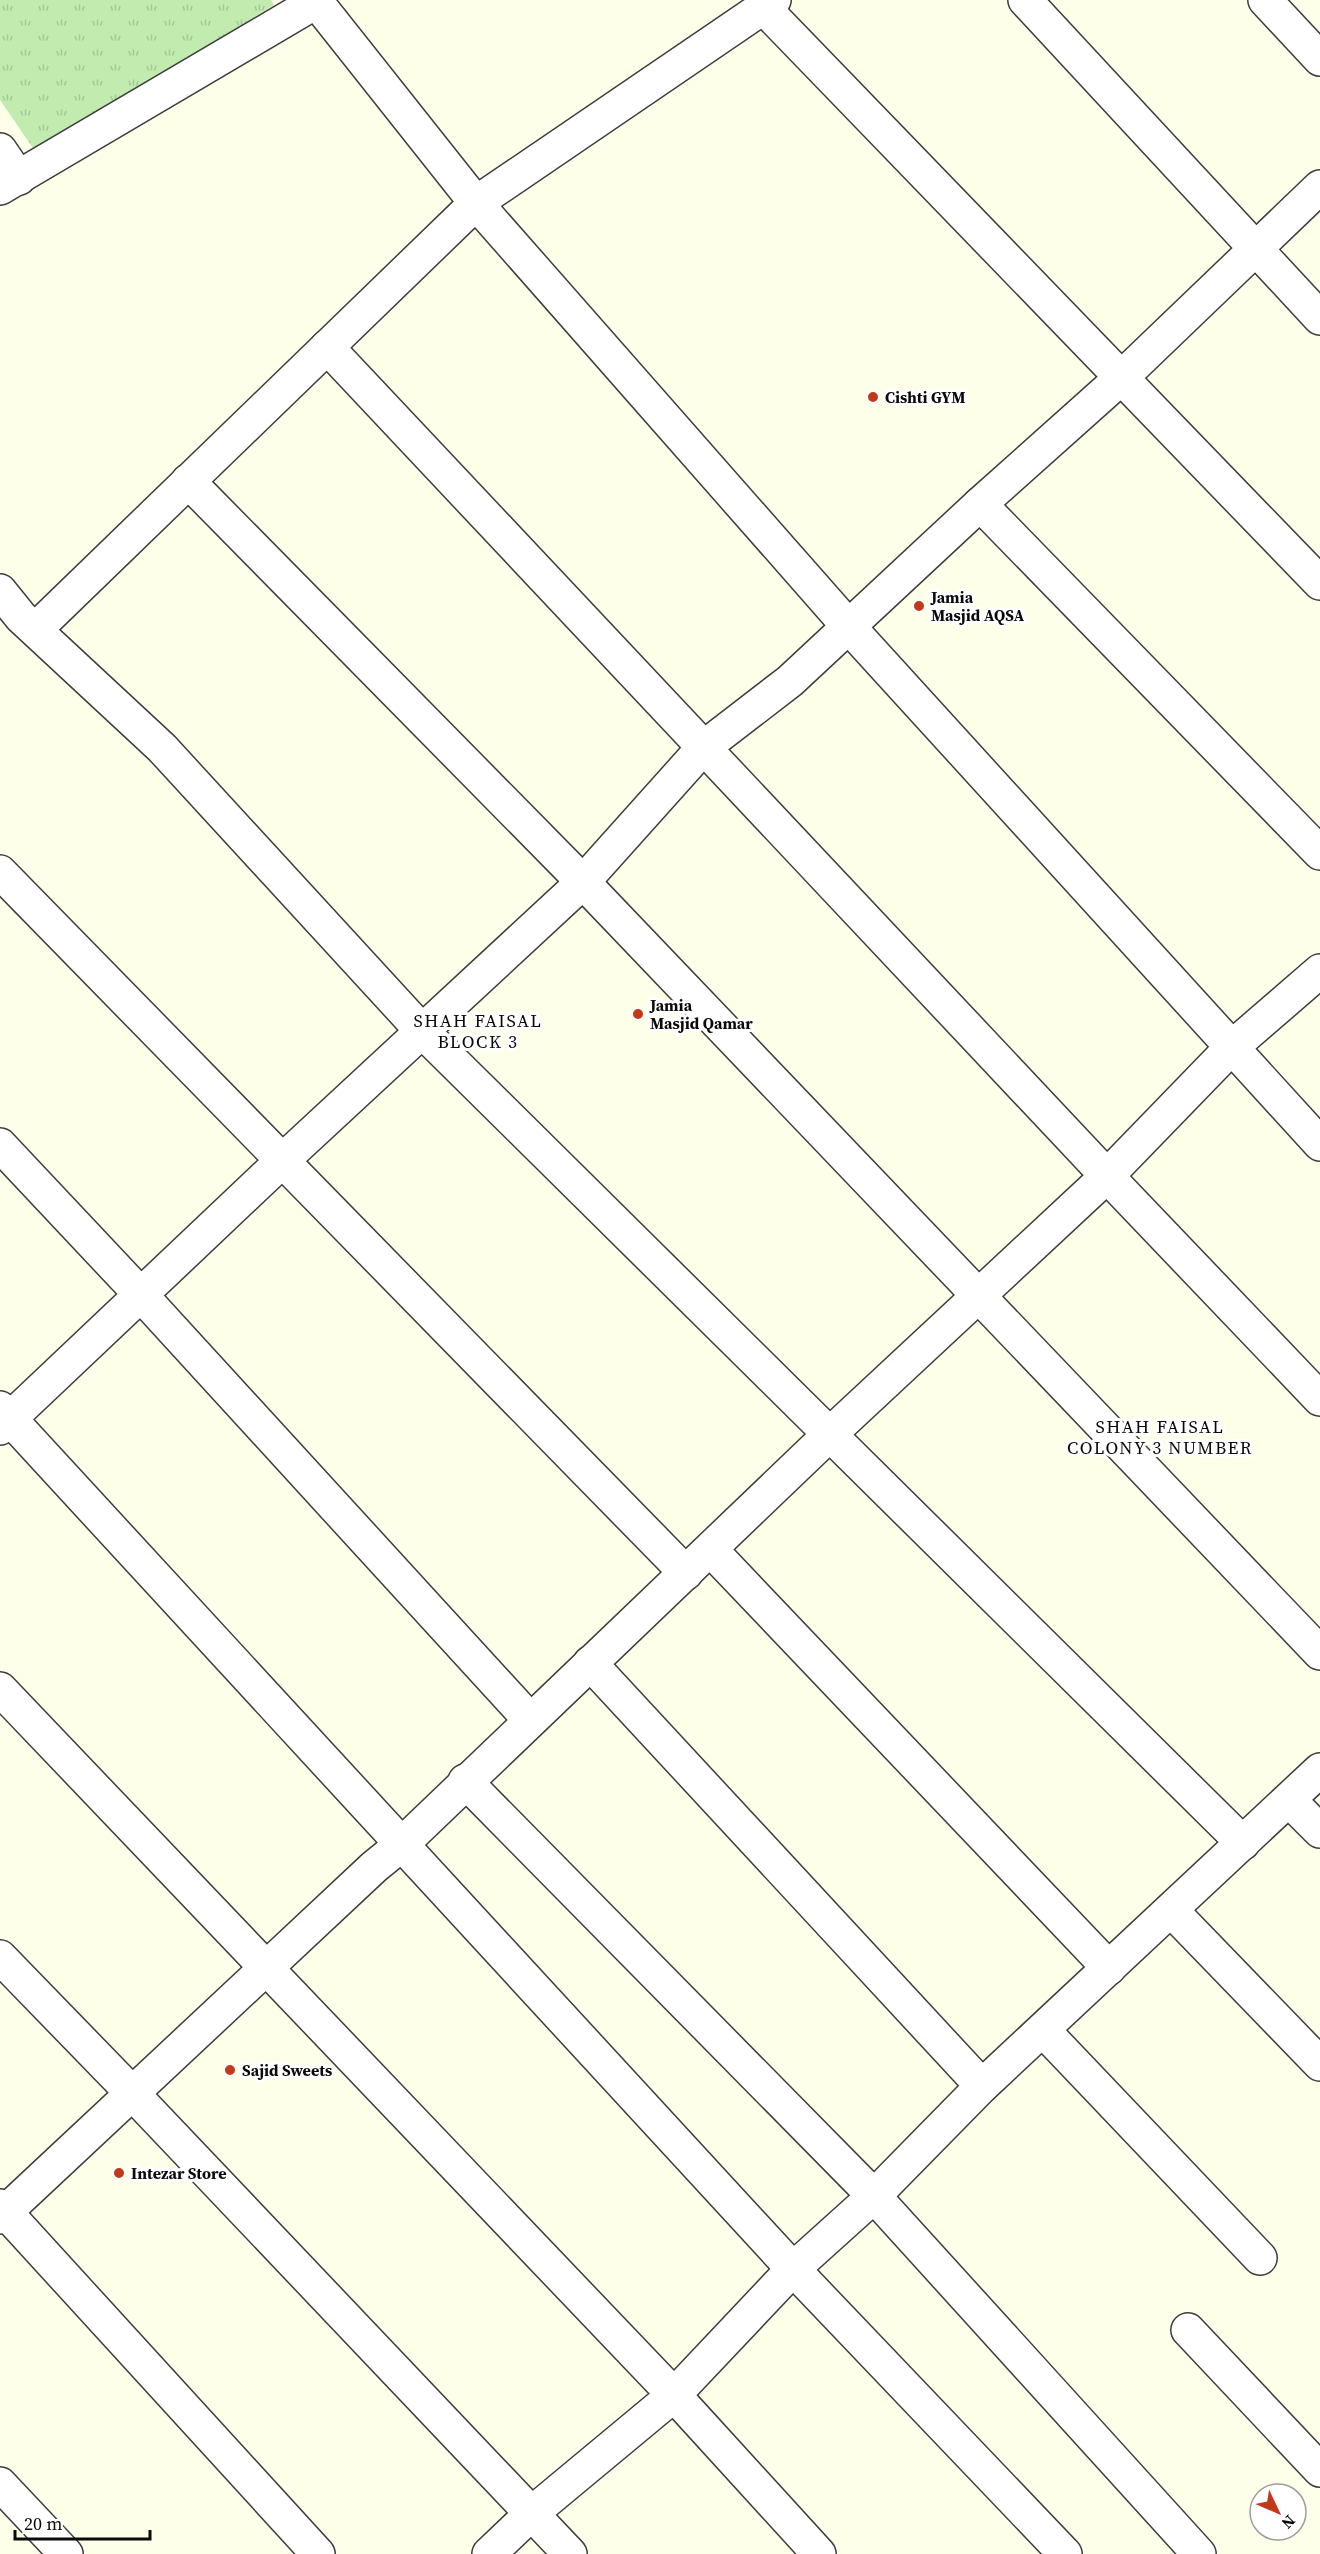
<svg xmlns="http://www.w3.org/2000/svg" width="1320" height="2554" font-family="'Source Serif 4',serif">
<style>
.grass{fill:url(#grass-tufts)}
.lines{fill:none;stroke-linecap:round;stroke-linejoin:round}
.minor-casing{stroke:#3d3d3d;stroke-width:36}
.minor{stroke:#fff;stroke-width:33}
.poi-dot{fill:#c2381b;stroke:#fff;stroke-width:2}
.labels{text-anchor:middle;dominant-baseline:central;stroke-width:6;stroke-linejoin:round;paint-order:stroke}
.poi-label{font-size:16px;font-weight:bold;fill:#0a0a0a;stroke:#fff;text-anchor:start}
.neighbourhood-label{font-size:18px;letter-spacing:1.5px;fill:#0a0a0a;stroke:#fff}
</style>
<defs>
<pattern id="grass-tufts" width="24" height="20" patternUnits="userSpaceOnUse" patternTransform="scale(1.5)"><rect width="24" height="20" fill="#c2ebb0"/><path d="M3 7l-1-3M5 7V3M7 7l1-3M15 17l-1-3M17 17v-4M19 17l1-3" fill="none" stroke="#a5c896"/></pattern>
</defs>
<rect width="100%" height="100%" fill="#feffe8"/>
<!-- grass -->
<polygon class="grass" points="0,0 271,0 274,5 35,151 0,100"/>
<g class="lines">
<defs>
<g id="minor">
<polyline points="315,0 476,203 849,627 1320,1144"/>
<polyline points="1025,0 1320,318"/>
<polyline points="1265,0 1320,59"/>
<polyline points="763,7 1320,583"/>
<polyline points="0,150 19,178"/>
<polyline points="0,188 319,0"/>
<polyline points="327,347 1107,1176 1320,1399"/>
<polyline points="188,481 583,882 1320,1653"/>
<polyline points="980,504 1320,853"/>
<polyline points="0,591 21,617 162,748 422,1031 1243,1843"/>
<polyline points="36,629 476,203 774,0"/>
<polyline points="0,872 686,1573"/>
<polyline points="0,1145 142,1296 530,1720"/>
<polyline points="0,1408 793,2269 1065,2554"/>
<polyline points="0,1428 283,1160 583,882 703,748 790,681 980,504 1121,378 1320,187"/>
<polyline points="711,1550 1109,1968"/>
<polyline points="590,1663 982,2086"/>
<polyline points="0,1689 674,2395 819,2554"/>
<polyline points="465,1781 874,2196 1199,2554"/>
<polyline points="1289,1800 1320,1831"/>
<polyline points="1171,1910 1320,2064"/>
<polyline points="0,1957 133,2094 570,2554"/>
<polyline points="1043,2030 1260,2258"/>
<polyline points="0,2206 318,2554"/>
<polyline points="0,2217 374,1867 401,1845 830,1434 1107,1176 1231,1048 1320,971"/>
<polyline points="1188,2330 1320,2470"/>
<polyline points="0,2484 66,2554"/>
<polyline points="489,2554 532,2513 674,2395 793,2269 874,2196 982,2086 1320,1770"/>
</g>
</defs>
<!-- minor casing -->
<use href="#minor" class="minor-casing"/>
<!-- minor -->
<use href="#minor" class="minor"/>
</g>
<!-- markers -->
<g class="poi-dot">
<circle cx="873" cy="397" r="6"/>
<circle cx="919" cy="606" r="6"/>
<circle cx="638" cy="1014" r="6"/>
<circle cx="230" cy="2070" r="6"/>
<circle cx="119" cy="2173" r="6"/>
</g>
<g class="labels">
<!-- poi labels -->
<g class="poi-label">
<text x="885" y="397">Cishti GYM</text>
<text x="931" y="597">Jamia<tspan x="931" dy="18">Masjid AQSA</tspan></text>
<text x="650" y="1005">Jamia<tspan x="650" dy="18">Masjid Qamar</tspan></text>
<text x="242" y="2070">Sajid Sweets</text>
<text x="131" y="2173">Intezar Store</text>
</g>
<!-- neighbourhood labels -->
<g class="neighbourhood-label">
<text x="478" y="1020">SHAH FAISAL<tspan x="478" dy="21">BLOCK 3</tspan></text>
<text x="1160" y="1426">SHAH FAISAL<tspan x="1160" dy="21">COLONY 3 NUMBER</tspan></text>
</g>
</g>
<!-- north arrow -->
<g transform="translate(1278 2512) rotate(134)"><circle r="28" fill="#ffffff" stroke="#9d9d9d" stroke-width="1.5"/>
<path d="M0-4.5L10 22L0 15L-10 22Z" fill="#c2381b"/>
<text y="-9" font-size="16" font-weight="bold" text-anchor="middle" fill="#0a0a0a">N</text>
</g>
<!-- scale -->
<path d="M15 2530v9h135v-9" fill="none" stroke="#0a0a0a" stroke-width="3"/>
<text x="24" y="2530" font-size="18" fill="#0a0a0a" stroke="#ffffff" stroke-width="4.5" paint-order="stroke">20 m</text>
</svg>
